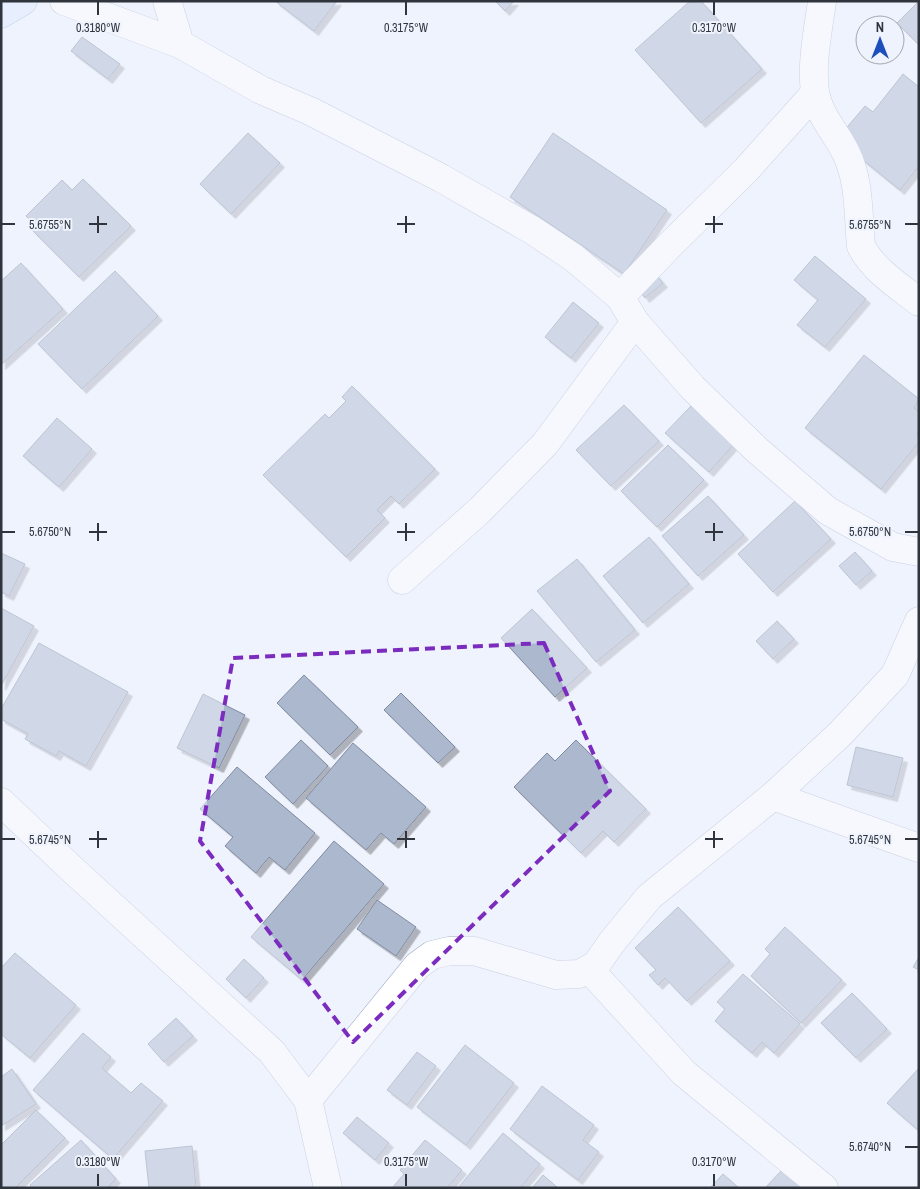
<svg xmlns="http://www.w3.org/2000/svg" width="920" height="1189" font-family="'Archivo Narrow',sans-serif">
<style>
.building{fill:#acb8ce;stroke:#808ba0;filter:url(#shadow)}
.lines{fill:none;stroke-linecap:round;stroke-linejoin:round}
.street-casing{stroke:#a0acc2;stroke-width:29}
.secondary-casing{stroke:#a0acc2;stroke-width:29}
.street{stroke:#fff;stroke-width:28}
.secondary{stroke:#dde8fe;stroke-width:28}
.marked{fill:none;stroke:#7b2cbf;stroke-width:4;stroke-dasharray:10 6;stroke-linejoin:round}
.ticks{fill:none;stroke:#2f343d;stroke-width:2}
.ticks-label{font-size:12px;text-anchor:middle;fill:#2f343d;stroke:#eef3fd;stroke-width:4;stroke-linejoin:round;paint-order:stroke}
</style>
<defs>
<filter id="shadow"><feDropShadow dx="4.5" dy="4.5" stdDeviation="0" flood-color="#0004"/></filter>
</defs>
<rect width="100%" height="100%" fill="#eef3fd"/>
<!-- building -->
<g class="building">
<polygon points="275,1 337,1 314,31"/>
<polygon points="495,1 514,1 505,11"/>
<polygon points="690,1 701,1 762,69 701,123 635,50"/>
<polygon points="919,1 919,45 897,23"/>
<polygon points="82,37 120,64 108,79 71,51"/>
<polygon points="903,74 919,87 919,166 900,190 837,139 865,106 873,112"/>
<polygon points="248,133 280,163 231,214 200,184"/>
<polygon points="553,133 667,210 624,274 510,197"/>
<polygon points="83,179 131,226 79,277 32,230 36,226 26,216 62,180 72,190"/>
<polygon points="815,256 866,299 825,347 797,325 818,300 794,280"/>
<polygon points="21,263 63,309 1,365 1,281"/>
<polygon points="652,270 663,283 645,298 635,285"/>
<polygon points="115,271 158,316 82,389 38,344"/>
<polygon points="573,302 599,323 571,358 545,337"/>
<polygon points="864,355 919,399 914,408 919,412 919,431 917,433 919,435 919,442 881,489 805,428"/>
<polygon points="352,386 435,469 399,504 391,496 377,510 385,518 346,557 263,475 325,414 329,418 346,401 342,397"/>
<polygon points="624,405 659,441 611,486 576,450"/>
<polygon points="691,406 734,444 709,472 665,433"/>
<polygon points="57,418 92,449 59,487 23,456"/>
<polygon points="668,445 704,480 657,527 621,491"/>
<polygon points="708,496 744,535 698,576 662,536"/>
<polygon points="795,501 831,539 773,592 738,554"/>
<polygon points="649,537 689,584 643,623 603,576"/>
<polygon points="855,552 872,571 856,585 839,566"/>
<polygon points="1,553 25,564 9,596 1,592"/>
<polygon points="577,559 635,630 596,662 537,591"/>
<polygon points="1,608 34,626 1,686"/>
<polygon points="532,609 587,668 555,697 501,638"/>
<polygon points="777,621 794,639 773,659 756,641"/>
<polygon points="39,643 128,692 86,766 59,751 56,756 25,739 28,734 1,719 1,709"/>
<polygon points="304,675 358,727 330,755 277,703"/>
<polygon points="401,693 455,747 438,763 384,710"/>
<polygon points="203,694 245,715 219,768 177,748"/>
<polygon points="301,740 328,766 293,804 265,777"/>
<polygon points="576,740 646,809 614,842 603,831 581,853 514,787 547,753 555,761"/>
<polygon points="353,743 426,807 394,844 381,833 366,850 306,798"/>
<polygon points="856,747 903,758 893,797 847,785"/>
<polygon points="237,767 315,833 285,870 269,857 256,873 225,846 233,837 200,809"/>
<polygon points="334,841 384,884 302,980 251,937"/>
<polygon points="377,900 416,927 396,956 357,929"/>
<polygon points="678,907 730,961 687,1001 665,978 658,985 649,975 656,970 635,948"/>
<polygon points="785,927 842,980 801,1023 751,976 770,954 765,949"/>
<polygon points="15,953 76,1005 30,1058 1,1034 1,968"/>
<polygon points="919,957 919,970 913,967"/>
<polygon points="244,959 264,978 246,998 226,979"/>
<polygon points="743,974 800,1024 774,1053 762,1042 752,1053 715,1021 725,1009 717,1002"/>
<polygon points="852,993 887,1029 856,1058 821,1023"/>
<polygon points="176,1018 193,1036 164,1062 148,1044"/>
<polygon points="83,1033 111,1057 102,1068 131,1093 141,1083 163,1101 113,1159 33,1090"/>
<polygon points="465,1045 514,1083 466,1145 417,1107"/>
<polygon points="417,1052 436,1066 407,1105 387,1090"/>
<polygon points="919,1068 919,1131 887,1103"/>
<polygon points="12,1069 36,1104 1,1126 1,1077"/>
<polygon points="542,1086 594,1125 583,1140 599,1152 578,1180 510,1129"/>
<polygon points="36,1110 65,1138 15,1188 1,1188 1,1145"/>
<polygon points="357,1117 389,1143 375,1160 343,1133"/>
<polygon points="503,1133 540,1164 520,1188 458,1188"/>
<polygon points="81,1140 116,1179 107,1188 32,1188 30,1185"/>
<polygon points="425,1140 462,1170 447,1188 392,1188 404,1174 400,1170"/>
<polygon points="192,1146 196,1188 149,1188 145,1151"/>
<polygon points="783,1169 803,1188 765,1188"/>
<polygon points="723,1174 739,1188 710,1188"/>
<polygon points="543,1175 558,1188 532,1188"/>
</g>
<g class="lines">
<defs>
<g id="street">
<polyline points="64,1 180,44"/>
<polyline points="167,1 180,44 261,90 310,111 441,178 532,230 574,258 620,297 635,322 693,388 757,450 828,511 893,547 919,552"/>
<path d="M822 1C818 31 811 63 815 92 819 116 836 132 846 153 860 181 858 216 861 246 873 270 899 286 919 302"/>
<polyline points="620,297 670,245 746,170 815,93"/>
<polyline points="402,580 480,510 545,444 635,322"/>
<polyline points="773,796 919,848"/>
<polyline points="1,802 74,871 272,1052 308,1100 328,1188"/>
<polyline points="589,969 684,1073 824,1188"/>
<polyline points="308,1100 417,966 432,955 449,951 474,951 556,975 579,974 596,965 612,942 649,897 773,796 840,734 895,675 919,621"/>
</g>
<polyline id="secondary" points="1,14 23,1"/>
</defs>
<!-- street casing -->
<use href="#street" class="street-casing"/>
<!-- secondary casing -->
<use href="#secondary" class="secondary-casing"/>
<!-- street -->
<use href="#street" class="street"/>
<!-- secondary -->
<use href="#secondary" class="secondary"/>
</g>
<!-- marked area -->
<path d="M0 0H920V1189H0ZM544 643 610 791 353 1042 200 841 233 658Z" fill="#eef3fd" fill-opacity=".55" fill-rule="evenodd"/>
<path class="marked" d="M544 643 610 791 353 1042 200 841 233 658Z"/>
<!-- ticks -->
<path class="ticks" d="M98 2V15M406 2V15M714 2V15M98 216V233M406 216V233M714 216V233M2 224H15M89 224H107M397 224H415M705 224H723M905 224H918M98 523V541M406 523V541M714 523V541M2 532H15M89 532H107M397 532H415M705 532H723M905 532H918M98 831V848M406 831V848M714 831V848M2 839H15M89 839H107M397 839H415M705 839H723M905 839H918M905 1147H918M98 1174V1186M406 1174V1186M714 1174V1186"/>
<g class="ticks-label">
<text x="98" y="32">0.3180°W</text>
<text x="406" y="32">0.3175°W</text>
<text x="714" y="32">0.3170°W</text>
<text x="50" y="229">5.6755°N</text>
<text x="870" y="229">5.6755°N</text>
<text x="50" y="536">5.6750°N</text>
<text x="870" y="536">5.6750°N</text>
<text x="50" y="844">5.6745°N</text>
<text x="870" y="844">5.6745°N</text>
<text x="870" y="1151">5.6740°N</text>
<text x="98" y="1166">0.3180°W</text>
<text x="406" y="1166">0.3175°W</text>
<text x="714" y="1166">0.3170°W</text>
</g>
<!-- border -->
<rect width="920" height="1189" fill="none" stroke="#2f343d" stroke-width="5"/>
<!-- north arrow -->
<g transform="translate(880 40)"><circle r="24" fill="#eef3fd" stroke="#a2a7b0"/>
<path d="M0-4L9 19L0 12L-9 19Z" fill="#1c4fbc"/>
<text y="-8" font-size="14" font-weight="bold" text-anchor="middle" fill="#2f343d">N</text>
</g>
</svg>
